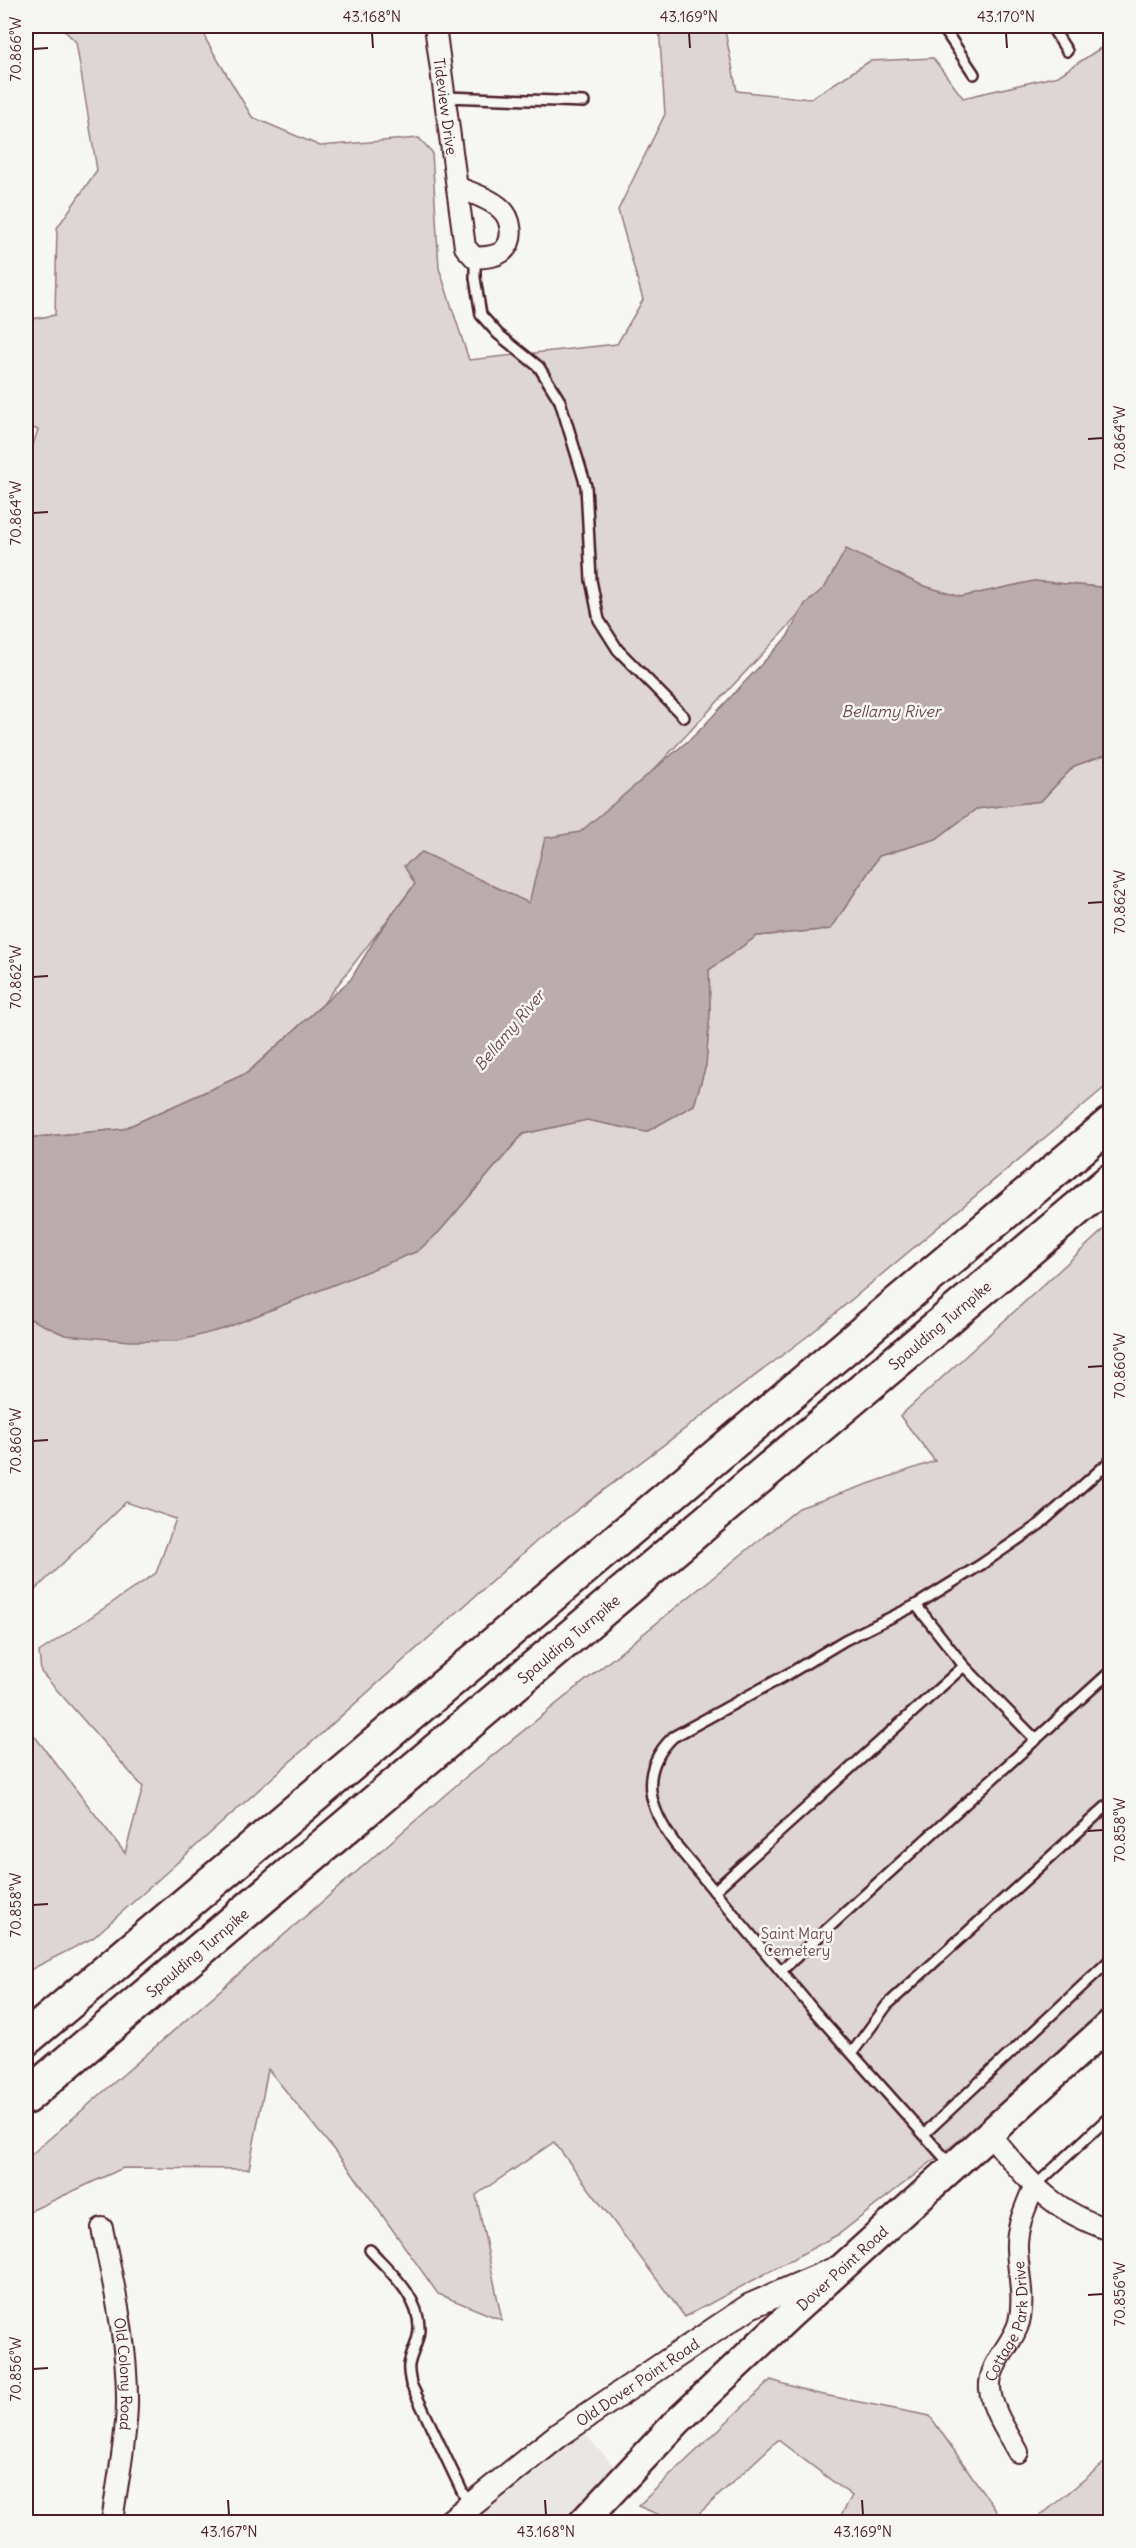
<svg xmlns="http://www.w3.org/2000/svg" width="1136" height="2548" font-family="Delius,sans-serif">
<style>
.built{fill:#e9e6e3}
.green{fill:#ddd6d5;stroke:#947a80;stroke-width:1.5}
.water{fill:#bbadae;stroke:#8e747a;stroke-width:1.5}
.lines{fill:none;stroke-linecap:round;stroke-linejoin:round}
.service-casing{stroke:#4a1f2b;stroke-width:14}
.minor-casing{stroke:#4a1f2b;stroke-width:24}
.tertiary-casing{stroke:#4a1f2b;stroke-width:28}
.secondary-casing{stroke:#4a1f2b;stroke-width:32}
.motorway-casing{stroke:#4a1f2b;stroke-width:38}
.service{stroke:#f6f6f2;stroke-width:9}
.minor{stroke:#f6f6f2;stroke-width:20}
.tertiary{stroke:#f6f6f2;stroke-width:24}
.secondary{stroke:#f6f6f2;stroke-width:27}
.motorway{stroke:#f6f6f2;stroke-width:33}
.ticks{fill:none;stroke:#4a1f2b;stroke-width:2}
.labels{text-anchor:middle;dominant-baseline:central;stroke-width:5;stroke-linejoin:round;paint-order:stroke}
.street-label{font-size:15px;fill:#4a1f2b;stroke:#f6f6f2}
.park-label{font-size:15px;fill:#6f4d56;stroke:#f6f6f2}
.water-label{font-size:16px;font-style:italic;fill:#6c4a52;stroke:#f6f6f2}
.neatline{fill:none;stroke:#4a1f2b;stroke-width:2}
.ticks-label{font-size:15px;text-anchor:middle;fill:#4a1f2b}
</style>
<rect width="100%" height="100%" fill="#f6f6f2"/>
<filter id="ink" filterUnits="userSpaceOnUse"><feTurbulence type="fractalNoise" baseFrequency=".0167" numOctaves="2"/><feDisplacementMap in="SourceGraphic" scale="12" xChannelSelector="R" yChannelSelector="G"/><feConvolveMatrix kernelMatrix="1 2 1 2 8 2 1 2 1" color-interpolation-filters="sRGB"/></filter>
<g filter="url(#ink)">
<!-- built -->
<polygon class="built" points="583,2432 614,2466 566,2522 472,2522"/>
<!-- green -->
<g class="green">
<polygon points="60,26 204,26 206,40 252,117 320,146 419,138 432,152 439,268 469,360 617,344 643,300 618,210 665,114 659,26 724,26 737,91 810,99 870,61 933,58 963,98 1058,76 1110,42 1110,588 1034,581 961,597 921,585 846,550 825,587 529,903 415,884 323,1004 247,1073 123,1129 26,1138 26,465 38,430 26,425 26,320 55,315 57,228 97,170 76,42"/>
<polygon points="1110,753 1110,1083 813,1332 539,1539 93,1938 26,1972 26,1725 125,1853 143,1787 41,1672 39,1652 156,1573 176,1519 126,1502 33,1592 30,1608 26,1612 26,1317 65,1335 223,1329 417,1251 439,1232 523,1134 587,1120 646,1132 694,1105 706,1065 710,1011 709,970 757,936 831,929 879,856 936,839 976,809 1041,801 1074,766"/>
<polygon points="1110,1224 1110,2003 958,2141 839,2234 685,2317 554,2142 476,2195 502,2320 438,2294 351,2171 268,2069 249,2169 123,2168 26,2213 26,2159 461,1781 799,1508 935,1461 900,1416"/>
<polygon points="771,2380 814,2393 930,2416 1004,2522 837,2522 852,2496 778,2440 690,2522 676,2522 638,2506"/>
<polygon points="1110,2458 1110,2522 1033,2522"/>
</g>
<!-- water -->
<polygon class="water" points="846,549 921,585 961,597 1034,581 1110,588 1110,753 1074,766 1041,801 976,809 936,839 879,856 831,929 757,936 709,970 710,1011 706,1065 694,1105 646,1132 587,1120 523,1134 439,1232 418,1251 223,1329 178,1341 130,1341 65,1335 26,1317 26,1138 123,1129 247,1073 351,979 378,934 415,884 404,866 422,852 529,903 545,838 580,832 696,734 787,637 805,604 825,587"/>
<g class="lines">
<defs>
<g id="service">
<polyline points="942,26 974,74"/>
<polyline points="1051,26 1067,51"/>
<polyline points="445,97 584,102"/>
<polyline points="475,258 475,278 481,315 498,334 539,367 560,401 586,486 591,580 599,620 618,650 684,717"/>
<polyline points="916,1605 982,1564 1040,1524 1110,1461"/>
<polyline points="714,1891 964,1666"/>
<polyline points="782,1970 1110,1672"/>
<polyline points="852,2053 887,2005 1110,1803"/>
<polyline points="924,2134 1110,1960"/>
<path d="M951 2165 815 2012 676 1845C649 1809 637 1772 673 1737L790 1673 845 1640 916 1605 964 1666 1036 1740"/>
<polyline points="1034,2187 1110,2116"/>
<path d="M370 2250C389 2271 420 2297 419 2329 419 2342 411 2353 409 2365 408 2371 410 2378 411 2384L469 2506"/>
</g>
<g id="minor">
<path id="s1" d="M435 26 465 247 475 258C484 257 496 257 503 251 515 240 512 218 500 208 489 198 471 193 457 187"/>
<path d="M990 2135C1031 2183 1049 2209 1110 2230"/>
<path id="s2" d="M102 2228C114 2286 128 2345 127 2405 126 2444 117 2483 112 2522"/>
<path id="s3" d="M1018 2452C1008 2433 992 2411 990 2389 988 2364 1013 2345 1019 2322 1025 2298 1018 2273 1017 2249 1016 2227 1026 2206 1034 2187"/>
</g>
<g id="tertiary">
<path id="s4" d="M450 2522 560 2434 750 2306 836 2269"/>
</g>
<g id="secondary">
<path id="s5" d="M583 2522 677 2422 789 2316 1110 2024"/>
</g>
<g id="motorway">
<polyline points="26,2039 1110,1124"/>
<path id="s6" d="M26 2097 1110 1181"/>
</g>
</defs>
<!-- service casing -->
<use href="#service" class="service-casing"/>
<!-- minor casing -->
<use href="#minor" class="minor-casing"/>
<!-- tertiary casing -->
<use href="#tertiary" class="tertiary-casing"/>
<!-- secondary casing -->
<use href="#secondary" class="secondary-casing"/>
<!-- motorway casing -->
<use href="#motorway" class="motorway-casing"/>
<!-- service -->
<use href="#service" class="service"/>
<!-- minor -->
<use href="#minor" class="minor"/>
<!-- tertiary -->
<use href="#tertiary" class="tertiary"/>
<!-- secondary -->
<use href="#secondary" class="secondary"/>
<!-- motorway -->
<use href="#motorway" class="motorway"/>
</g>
</g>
<!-- ticks -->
<path class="ticks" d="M372 33 373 48M689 33 690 48M1006 33 1007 48M33 49 48 48M1088 439 1103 438M33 513 48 512M1088 903 1103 902M33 977 48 976M1088 1367 1103 1366M33 1441 48 1440M1088 1831 1103 1830M33 1905 48 1904M1088 2295 1103 2294M33 2369 48 2368M228 2500 229 2515M545 2500 546 2515M862 2500 863 2515"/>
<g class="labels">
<!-- street labels -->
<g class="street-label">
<text stroke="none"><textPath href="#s1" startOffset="81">Tideview Drive</textPath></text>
<text stroke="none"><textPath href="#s6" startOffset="1196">Spaulding Turnpike</textPath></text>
<text stroke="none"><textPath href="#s6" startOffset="710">Spaulding Turnpike</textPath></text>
<text stroke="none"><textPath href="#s6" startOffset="224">Spaulding Turnpike</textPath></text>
<text stroke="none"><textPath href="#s5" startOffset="363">Dover Point Road</textPath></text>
<text stroke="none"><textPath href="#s3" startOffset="141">Cottage Park Drive</textPath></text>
<text stroke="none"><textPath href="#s2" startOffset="148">Old Colony Road</textPath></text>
<text stroke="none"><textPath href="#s4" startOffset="234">Old Dover Point Road</textPath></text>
</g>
<!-- park labels -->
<g class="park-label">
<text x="797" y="1933">Saint Mary<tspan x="797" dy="17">Cemetery</tspan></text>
</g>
<!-- water labels -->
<g class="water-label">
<text x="891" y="711">Bellamy River</text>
<text transform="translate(509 1030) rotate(-50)">Bellamy River</text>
</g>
</g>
<!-- margin -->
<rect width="1136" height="2548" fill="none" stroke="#f6f6f2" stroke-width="66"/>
<rect x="33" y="33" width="1070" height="2482" class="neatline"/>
<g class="ticks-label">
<text x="372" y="22">43.168°N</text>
<text x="689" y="22">43.169°N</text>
<text x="1006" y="22">43.170°N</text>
<text transform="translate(16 49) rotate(-90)" y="5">70.866°W</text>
<text transform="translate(1120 438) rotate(-90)" y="5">70.864°W</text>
<text transform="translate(16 513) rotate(-90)" y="5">70.864°W</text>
<text transform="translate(1120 902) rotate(-90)" y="5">70.862°W</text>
<text transform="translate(16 977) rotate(-90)" y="5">70.862°W</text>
<text transform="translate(1120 1366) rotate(-90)" y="5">70.860°W</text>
<text transform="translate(16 1441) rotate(-90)" y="5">70.860°W</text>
<text transform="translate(1120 1830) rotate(-90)" y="5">70.858°W</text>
<text transform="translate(16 1905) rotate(-90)" y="5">70.858°W</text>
<text transform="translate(1120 2294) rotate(-90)" y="5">70.856°W</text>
<text transform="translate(16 2369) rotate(-90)" y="5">70.856°W</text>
<text x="229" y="2537">43.167°N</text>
<text x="546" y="2537">43.168°N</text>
<text x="863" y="2537">43.169°N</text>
</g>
</svg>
